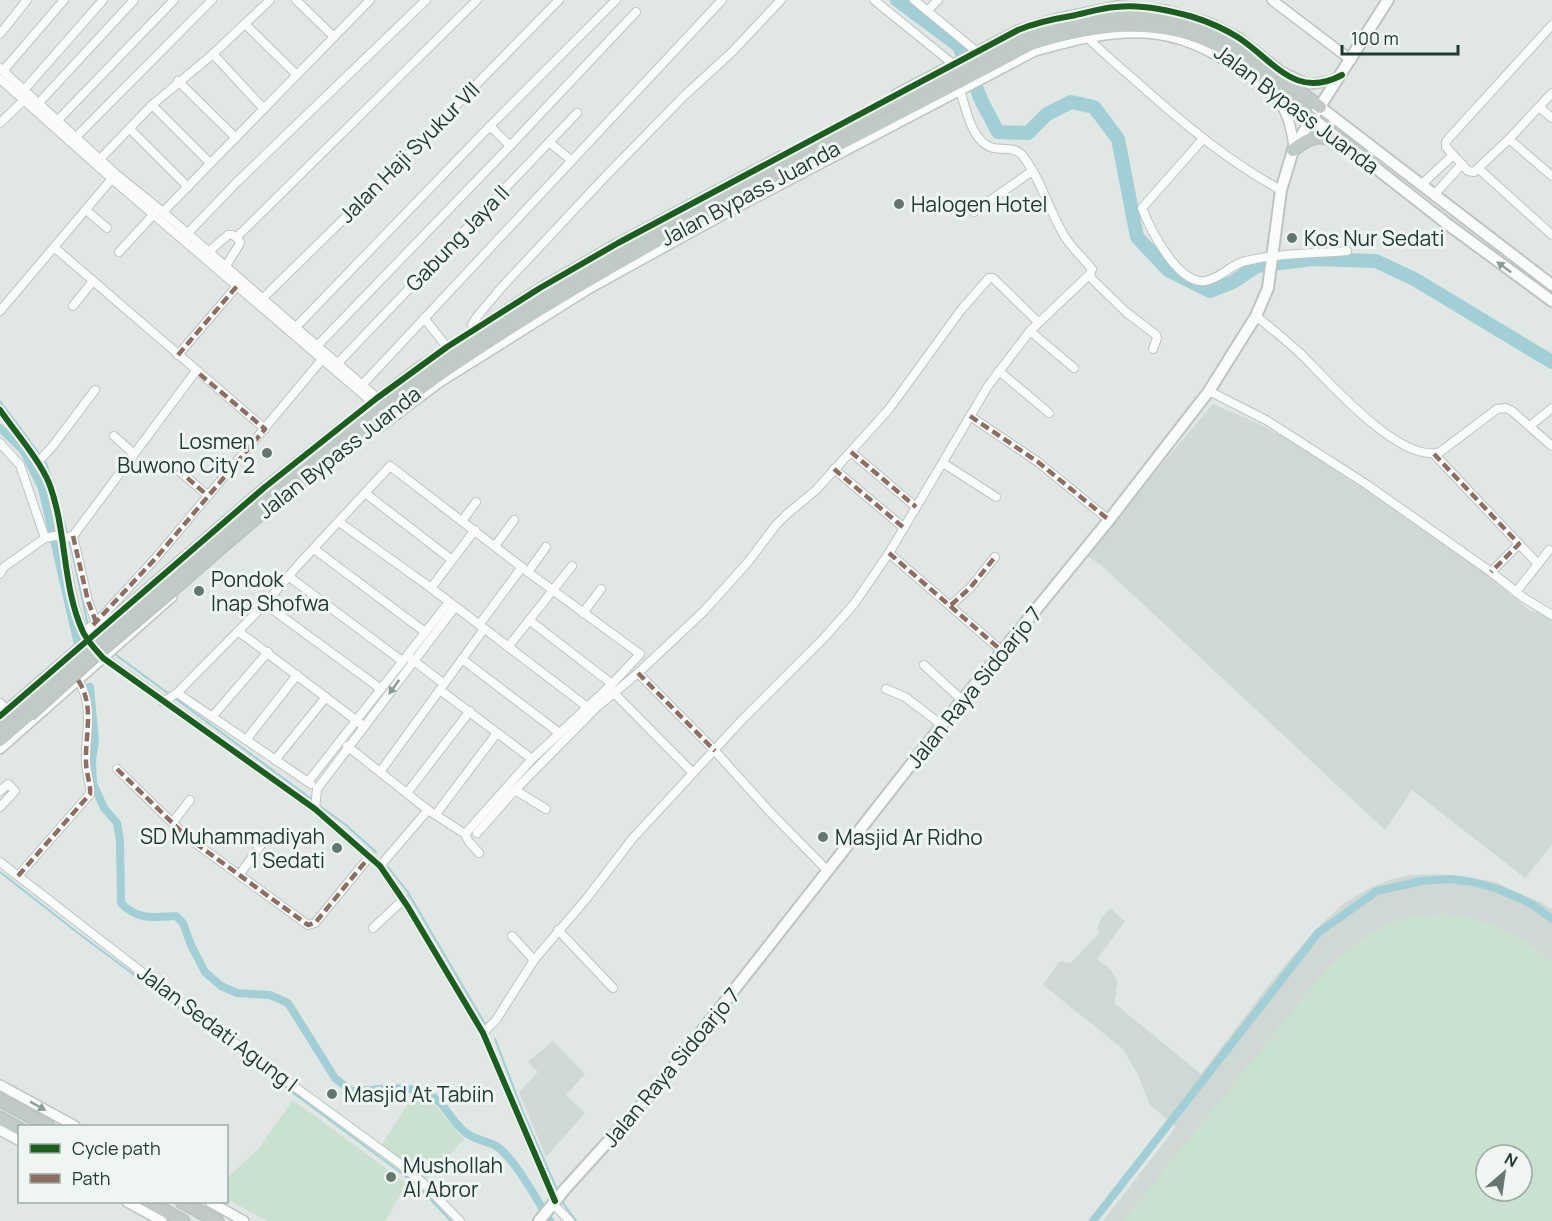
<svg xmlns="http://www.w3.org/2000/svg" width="1552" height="1221" font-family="Manrope,sans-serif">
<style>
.built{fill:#cfd8d4;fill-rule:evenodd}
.green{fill:#cae0d1;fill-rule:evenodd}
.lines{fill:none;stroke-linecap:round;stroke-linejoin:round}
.stream{stroke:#a2ced5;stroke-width:2}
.canal{stroke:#a2ced5;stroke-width:8}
.river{stroke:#a2ced5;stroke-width:14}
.minor-casing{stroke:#bec4c1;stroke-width:10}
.tertiary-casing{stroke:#bec4c1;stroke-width:12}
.secondary-casing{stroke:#bdc5c1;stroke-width:14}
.trunk-casing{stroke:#bbc3c1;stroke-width:15}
.minor{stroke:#fafbfb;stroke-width:8}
.tertiary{stroke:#fafbfb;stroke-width:9}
.secondary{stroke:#fafbfb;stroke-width:10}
.trunk{stroke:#c2cac8;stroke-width:12}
.trunk-bridge-casing{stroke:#bbc3c1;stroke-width:15;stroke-linecap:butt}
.trunk-bridge{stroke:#c2cac8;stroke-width:12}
.quiet{stroke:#8d6e63;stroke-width:4.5;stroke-dasharray:9 4.5;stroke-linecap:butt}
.cycleway-casing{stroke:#eff6f2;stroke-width:10}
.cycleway{stroke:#1b5e20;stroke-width:6}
.oneway{fill:#8d9a96}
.poi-dot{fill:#647670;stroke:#eff6f2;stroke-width:2}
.labels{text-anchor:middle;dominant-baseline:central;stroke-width:6;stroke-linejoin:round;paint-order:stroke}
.street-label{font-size:21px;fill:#203932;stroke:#eff6f2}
.poi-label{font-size:21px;fill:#203932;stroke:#eff6f2;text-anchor:start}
</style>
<rect width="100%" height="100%" fill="#e1e7e4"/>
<!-- built -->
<g class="built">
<polygon points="1213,404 1255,422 1295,443 1349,480 1382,499 1480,569 1529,610 1548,615 1552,618 1552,845 1525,878 1412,790 1385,830 1101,565 1085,555"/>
<path d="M1439 874 1492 881 1540 902 1552 909V1221H1103L1176 1127 1150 1105 1138 1075 1123 1049 1043 985 1060 961 1071 963 1100 932 1097 930 1101 918 1110 908 1125 921 1097 959 1110 969 1118 981 1114 1003 1201 1074 1274 978 1315 930 1343 904 1368 889 1389 880 1410 875ZM1486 1155H1522V1191H1486Z"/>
<polygon points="553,1041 585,1074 566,1095 585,1113 546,1157 519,1092 538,1072 528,1062"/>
</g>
<!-- green -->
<g class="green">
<path d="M1444 913 1486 922 1527 942 1552 962V1221H1123L1325 970 1362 939 1398 920ZM1486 1155H1522V1191H1486Z"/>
<polygon points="412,1097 432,1102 464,1139 426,1180 382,1145"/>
<polygon points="293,1100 407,1184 385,1221 267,1221 227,1199 227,1178 259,1148"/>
</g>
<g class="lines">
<!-- stream -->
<g class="stream">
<polyline points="0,401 46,463 56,492 73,556 88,626 94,633"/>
<polyline points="112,652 313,800"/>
<polyline points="317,804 346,825 376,852"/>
<polyline points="388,867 407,891 485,1024"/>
<polyline points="0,872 82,936 416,1184 451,1221"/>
<polyline points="495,1039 523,1112 558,1192"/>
<polyline points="561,1200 576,1221"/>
</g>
<!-- canal -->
<g class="canal">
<polyline points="0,428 23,450 42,488 77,640"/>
<path d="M90 687 95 741 92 760 93 783 104 808 117 823 120 841 121 903C138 921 154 917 176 916L183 923 191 945 205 972 221 986 237 993 270 995 288 1003 335 1078 351 1091C373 1091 397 1085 420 1091 444 1097 448 1119 466 1133 475 1140 487 1141 496 1146 514 1157 538 1202 550 1221"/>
<polyline points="1093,1221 1318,933 1377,891 1422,881 1451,879 1473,882 1498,889 1521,899 1533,905 1552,919"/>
</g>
<!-- river -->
<polyline class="river" points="897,0 959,46 982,102 998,132 1028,133 1047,114 1071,102 1094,107 1118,139 1137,237 1168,270 1210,291 1233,282 1257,266 1312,259 1376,261 1416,280 1552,362"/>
<defs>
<g id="minor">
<polyline points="296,0 334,37"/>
<polyline points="874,0 953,64"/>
<polyline points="914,0 976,51"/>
<polyline points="928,10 938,0"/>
<polyline points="245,24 297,75"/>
<polyline points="1552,25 1449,138 1446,142 1446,147 1468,171 1474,172 1509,139 1552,93"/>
<polyline points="0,34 27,0"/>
<path d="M1088 38C1107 57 1127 73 1147 91 1189 128 1231 163 1281 190"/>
<polyline points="213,54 264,109"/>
<polyline points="0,68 116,174 163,212 382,402"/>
<polyline points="3,71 64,0"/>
<polyline points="0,79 112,179 372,402"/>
<polyline points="178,81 236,138"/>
<polyline points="24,90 103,0"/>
<path d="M960 90C966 108 971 142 993 148 1003 150 1015 146 1023 156 1042 181 1049 211 1065 237 1072 248 1083 258 1092 269L1090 274 1091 278 1126 312 1156 335 1157 338 1153 349"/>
<polyline points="152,105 210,163"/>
<polyline points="35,107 134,0"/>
<polyline points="1539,107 1552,118"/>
<polyline points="58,120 174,0"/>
<polyline points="0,123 24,100"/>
<polyline points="490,126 510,146"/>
<polyline points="130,129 188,187"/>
<path d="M1203 139 1142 208C1150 229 1178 285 1205 281 1220 279 1231 264 1246 261 1278 253 1314 254 1347 251"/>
<polyline points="1509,139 1552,176"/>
<polyline points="72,141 212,0"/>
<polyline points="549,142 571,160"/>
<polyline points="100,159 152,105 213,54 270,0"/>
<polyline points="1479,169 1552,235"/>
<polyline points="1421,185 1453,155"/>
<polyline points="1434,195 1462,164"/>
<polyline points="86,210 107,228"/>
<polyline points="163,212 370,0"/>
<polyline points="974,212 1032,171"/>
<polyline points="187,234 236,183 426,0"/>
<polyline points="237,237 477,0"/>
<polyline points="55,248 265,429"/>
<polyline points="119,252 154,214"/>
<path d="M208 252 228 235C234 234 237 237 240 242L239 245 226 266"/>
<polyline points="260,301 362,201 559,0"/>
<polyline points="73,306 93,281"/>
<polyline points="0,311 115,175"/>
<path d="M1256 316C1272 329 1287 341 1302 355 1328 381 1400 464 1440 452L1497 409 1506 408 1512 411 1552 446"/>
<polyline points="424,318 447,347"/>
<polyline points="295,328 490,126 616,0"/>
<polyline points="473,331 472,325 476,318 501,288 602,180 684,96 732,52 781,0"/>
<polyline points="1030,331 1074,368"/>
<polyline points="317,346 510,146 636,12"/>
<polyline points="178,355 237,286"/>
<polyline points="338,363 577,113"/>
<polyline points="999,371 1049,413"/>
<polyline points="362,385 722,0"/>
<polyline points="1209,391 1266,420 1366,484 1491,572 1524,598 1552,615"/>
<polyline points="0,410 28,448 49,482 56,512 74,604 83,632 90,643"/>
<polyline points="970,416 1038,462 1109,520"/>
<polyline points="1530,426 1552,408"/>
<polyline points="114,436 134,454"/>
<polyline points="0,443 20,465 45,538"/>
<polyline points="851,452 916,507"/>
<polyline points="1434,454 1538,564"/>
<polyline points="37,463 52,447 95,390"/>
<polyline points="943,463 996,497"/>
<polyline points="177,469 207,495"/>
<polyline points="834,469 904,528"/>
<polyline points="365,493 452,560"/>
<polyline points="462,521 476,502"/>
<polyline points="339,522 431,588 586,706"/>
<polyline points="73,536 88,601 97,625"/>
<polyline points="61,539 73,536 196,371"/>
<polyline points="495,546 514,520"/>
<polyline points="314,549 425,632"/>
<polyline points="889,553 1002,651"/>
<polyline points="528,572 546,547"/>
<polyline points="1491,572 1519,544"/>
<polyline points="0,574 4,567 45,538 60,535"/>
<polyline points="288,576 402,661"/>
<polyline points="431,588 475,530"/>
<polyline points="1516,592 1549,550"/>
<polyline points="265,604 381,689"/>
<polyline points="951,605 970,588 995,557"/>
<polyline points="583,613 601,589"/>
<polyline points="529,620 612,684"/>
<polyline points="479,625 522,567"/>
<polyline points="238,631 361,724"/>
<polyline points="83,632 96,623 155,559 325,356"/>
<polyline points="508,647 572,566"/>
<polyline points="100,655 315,809 380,866 408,907 483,1033 555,1201"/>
<polyline points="409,657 444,684"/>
<polyline points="462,659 558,732"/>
<polyline points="924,665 962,700"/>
<polyline points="638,673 715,751 770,812 828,871"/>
<polyline points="886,689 905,697 942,725"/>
<polyline points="440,690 532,759"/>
<polyline points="611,690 693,773"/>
<polyline points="177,693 311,784"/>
<polyline points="163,702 177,693 265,604 300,563 390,466 528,572 640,654 612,684 532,759 465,834"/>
<polyline points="0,703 7,710"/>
<polyline points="212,717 268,652"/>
<polyline points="246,740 297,675"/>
<polyline points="347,746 428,810 465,834 469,842 479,853"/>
<polyline points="275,760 326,697"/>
<polyline points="117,769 187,837 308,925 315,923 370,856"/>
<polyline points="380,772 484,629"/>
<polyline points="308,782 449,602"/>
<polyline points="0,791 8,784 15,791 0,807"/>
<polyline points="407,793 470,711"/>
<polyline points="315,809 317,789 455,607"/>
<polyline points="546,809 515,790 596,708 638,673 704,611 748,562 776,525 787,514 816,490 889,409 961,310 989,278 993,278 1038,322"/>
<polyline points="436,814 497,733"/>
<polyline points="173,822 190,800"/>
<polyline points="477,833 515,790"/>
<polyline points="0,862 202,1019 399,1163 424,1184 460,1221"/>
<polyline points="380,866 428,810"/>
<polyline points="240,874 263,842"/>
<path d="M18 876 90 794C91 785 86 772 86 762 85 734 95 706 78 680"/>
<polyline points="373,928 404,899"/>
<polyline points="558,930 613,988"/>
<polyline points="512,936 534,960"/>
<polyline points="483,1033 496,1020 534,960 587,898 633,838 741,721 824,638 854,604 889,553 988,386 1030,331 1090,274"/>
<polyline points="553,1204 570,1221"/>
</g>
<g id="tertiary">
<polyline points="1272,0 1351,60"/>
<polyline points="896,94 1018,30 1055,19 1118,6 1165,10 1210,23 1238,37 1282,72 1303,82 1310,84 1330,81 1340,76"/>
<path d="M380 427 440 382 590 288 726 213 1035 51C1120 27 1172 19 1246 75 1280 101 1288 103 1294 147"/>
<polyline points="0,716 265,487 415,370 540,288 618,243 781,156"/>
<polyline points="0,749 172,597"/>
<polyline points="0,1085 75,1126"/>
<polyline points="0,1130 20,1141"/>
<polyline points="127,1202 162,1221"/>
<polyline points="210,1202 244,1221"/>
</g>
<g id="secondary">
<polyline points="1320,107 1552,285"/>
<polyline points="1312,118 1446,223 1552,301"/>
<polyline points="539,1221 565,1189 661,1083 942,725 1109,520 1209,391 1256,316 1268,288 1281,190 1294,147 1388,0"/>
</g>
<g id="trunk">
<path d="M1293 150C1313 134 1321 135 1344 142"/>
<path d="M184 566C271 494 356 418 449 355 532 298 619 251 706 203 771 168 834 132 899 99 956 71 1007 41 1069 24 1085 19 1103 14 1121 14 1216 16 1248 55 1320 107"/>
<path d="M192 573C248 523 306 476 366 430 396 407 426 383 458 362 639 240 839 147 1031 44 1091 25 1159 14 1218 46 1251 64 1283 95 1312 118"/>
<polyline points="0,727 22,708"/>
<polyline points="0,740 29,715"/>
<polyline points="0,1100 48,1126"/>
<polyline points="0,1118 20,1129"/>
<polyline points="149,1202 183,1221"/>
<polyline points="182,1202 217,1221"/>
</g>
</defs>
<!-- minor casing -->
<use href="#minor" class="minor-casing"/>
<!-- tertiary casing -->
<use href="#tertiary" class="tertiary-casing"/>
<!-- secondary casing -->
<use href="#secondary" class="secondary-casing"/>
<!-- trunk casing -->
<use href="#trunk" class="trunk-casing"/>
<!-- minor -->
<use href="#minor" class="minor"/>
<!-- tertiary -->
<use href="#tertiary" class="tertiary"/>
<!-- secondary -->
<use href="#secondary" class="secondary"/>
<!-- trunk -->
<use href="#trunk" class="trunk"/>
<defs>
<g id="trunk-bridge">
<polyline points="22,708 184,566"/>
<polyline points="29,715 100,651 192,573"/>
</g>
</defs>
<!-- trunk-bridge casing -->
<use href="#trunk-bridge" class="trunk-bridge-casing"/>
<!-- trunk-bridge -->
<use href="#trunk-bridge" class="trunk-bridge"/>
<!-- quiet -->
<g class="quiet">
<polyline points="178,355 237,286"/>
<polyline points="970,416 1038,462 1109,520"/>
<polyline points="851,452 916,507"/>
<polyline points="1434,454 1519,544 1491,572"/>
<polyline points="177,469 207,495"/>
<polyline points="834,469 904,528"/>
<polyline points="73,536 88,601 98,627"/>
<polyline points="889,553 1002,651"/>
<polyline points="951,605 970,588 995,557"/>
<polyline points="93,625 155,559 265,429 196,371"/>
<polyline points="638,673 715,751"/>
<polyline points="117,769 187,837 308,925 315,923 370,856"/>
<path d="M18 876 90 794C91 785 86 772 86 762 85 734 95 706 78 680"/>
</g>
<defs>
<g id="cycleway">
<path d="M0 410C15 432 39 459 49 483 67 530 62 587 83 632 88 642 96 650 103 658L315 809 380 866 408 907 483 1033 555 1201"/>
<path d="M0 716 265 487 377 398 447 347 540 288 618 243 1018 30C1035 23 1053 19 1071 16 1086 13 1100 8 1116 7 1140 4 1169 10 1193 17 1209 22 1225 29 1239 38 1274 61 1295 100 1342 75"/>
</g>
</defs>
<!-- cycleway casing -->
<use href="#cycleway" class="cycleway-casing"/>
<!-- cycleway -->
<use href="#cycleway" class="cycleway"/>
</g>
<!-- one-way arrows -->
<defs><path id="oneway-solid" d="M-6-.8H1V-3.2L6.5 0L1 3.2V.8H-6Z" transform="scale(1.5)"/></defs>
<g class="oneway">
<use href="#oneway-solid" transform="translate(1504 267) rotate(-143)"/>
<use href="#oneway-solid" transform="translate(394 687) rotate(126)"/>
<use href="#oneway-solid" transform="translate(38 1106) rotate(29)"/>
</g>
<!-- markers -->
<g class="poi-dot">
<circle cx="899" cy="204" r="6"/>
<circle cx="1292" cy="238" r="6"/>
<circle cx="267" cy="453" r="6"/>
<circle cx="199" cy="591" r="6"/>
<circle cx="823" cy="837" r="6"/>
<circle cx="337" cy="848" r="6"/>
<circle cx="332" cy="1094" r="6"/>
<circle cx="391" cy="1177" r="6"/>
</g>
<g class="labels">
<!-- street labels -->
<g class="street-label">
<text transform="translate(1297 109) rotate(37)">Jalan Bypass Juanda</text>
<text transform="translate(409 152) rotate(-45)">Jalan Haji Syukur VII</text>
<text transform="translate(750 193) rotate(-28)">Jalan Bypass Juanda</text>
<text transform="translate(457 238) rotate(-46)">Gabung Jaya II</text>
<text transform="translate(339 452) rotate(-38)">Jalan Bypass Juanda</text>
<text transform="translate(974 687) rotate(-51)">Jalan Raya Sidoarjo 7</text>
<text transform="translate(218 1028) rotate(37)">Jalan Sedati Agung I</text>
<text transform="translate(671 1067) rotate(-50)">Jalan Raya Sidoarjo 7</text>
</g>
<!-- poi labels -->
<g class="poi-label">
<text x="911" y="204">Halogen Hotel</text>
<text x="1304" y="238">Kos Nur Sedati</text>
<text x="255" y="441" text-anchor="end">Losmen<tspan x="255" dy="24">Buwono City 2</tspan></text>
<text x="211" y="579">Pondok<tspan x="211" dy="24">Inap Shofwa</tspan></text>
<text x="325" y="836" text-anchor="end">SD Muhammadiyah<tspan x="325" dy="24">1 Sedati</tspan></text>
<text x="835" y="837">Masjid Ar Ridho</text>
<text x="344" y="1094">Masjid At Tabiin</text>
<text x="403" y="1165">Mushollah<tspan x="403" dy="24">Al Abror</tspan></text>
</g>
</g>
<!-- legend -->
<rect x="18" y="1125" width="210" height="78" fill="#eff6f2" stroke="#9caaa5" stroke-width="1.5"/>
<rect x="30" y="1144" width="30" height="9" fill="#1b5e20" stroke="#9caaa5" stroke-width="1.5"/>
<text x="72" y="1155" font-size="18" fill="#203932">Cycle path</text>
<rect x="30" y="1174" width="30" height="9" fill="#8d6e63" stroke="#9caaa5" stroke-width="1.5"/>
<text x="72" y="1185" font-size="18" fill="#203932">Path</text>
<!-- north arrow -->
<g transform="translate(1504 1173) rotate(29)"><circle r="28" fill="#eff6f2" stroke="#9caaa5" stroke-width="1.5"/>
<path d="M0-4.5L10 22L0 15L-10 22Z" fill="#647670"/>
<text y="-9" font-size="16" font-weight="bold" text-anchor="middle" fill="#203932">N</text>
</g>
<!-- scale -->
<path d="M1342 45v9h116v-9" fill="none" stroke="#203932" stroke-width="3"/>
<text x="1351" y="45" font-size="18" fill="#203932" stroke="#eff6f2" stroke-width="4.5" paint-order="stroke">100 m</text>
</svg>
